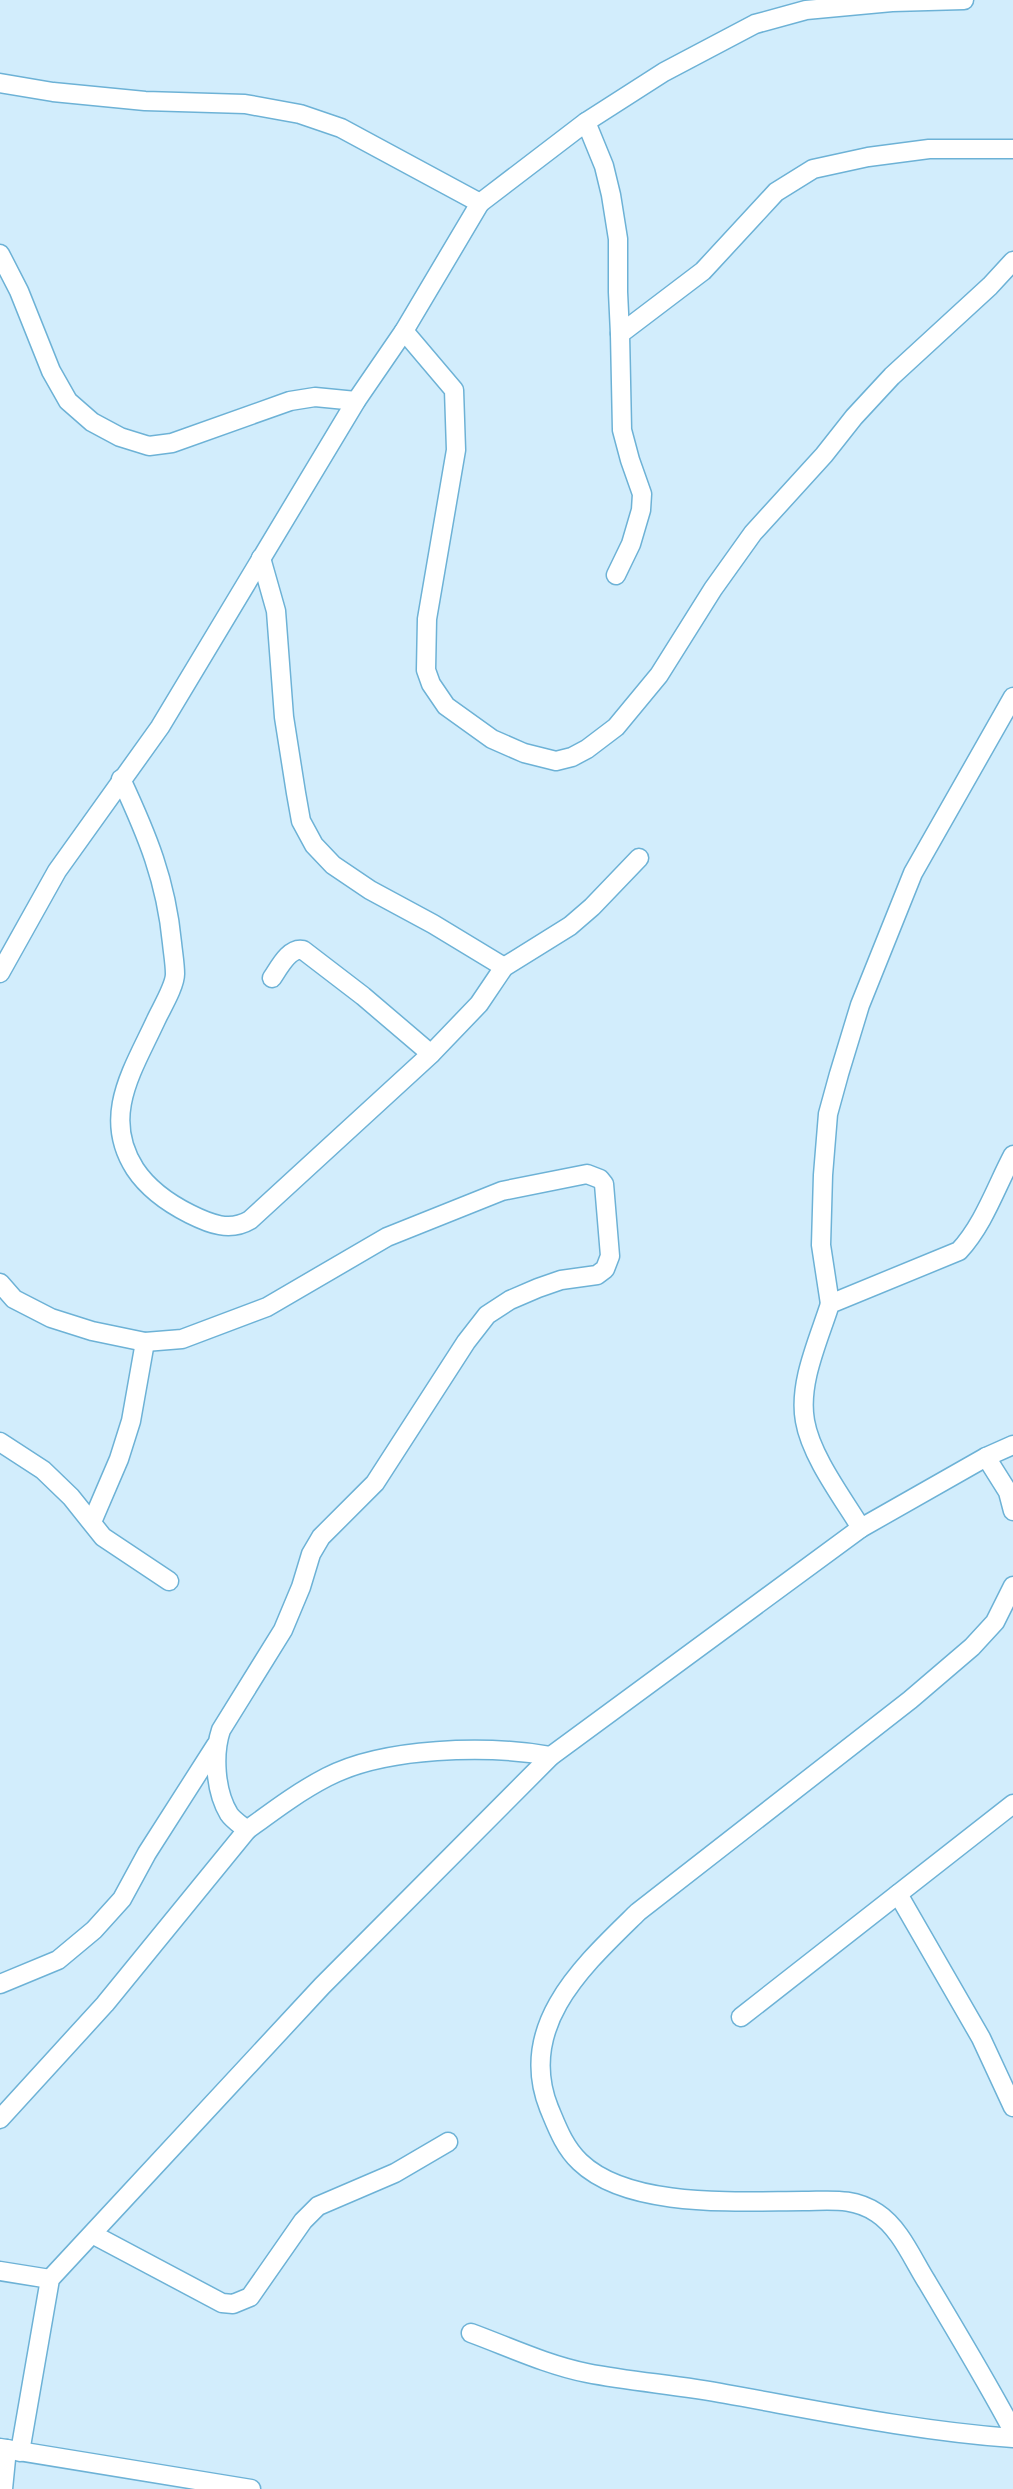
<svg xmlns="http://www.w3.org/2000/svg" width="1013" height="2489" font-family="'DM Sans',sans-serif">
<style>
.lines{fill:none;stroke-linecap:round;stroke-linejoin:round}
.minor-casing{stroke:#6db2d6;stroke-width:21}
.minor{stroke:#fff;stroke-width:18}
</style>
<rect width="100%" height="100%" fill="#d2edfc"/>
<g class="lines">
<defs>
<g id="minor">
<polyline points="0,83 53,92 145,101 245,104 300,114 341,128 480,203 586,122 664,72 755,24 806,10 892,2 964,0"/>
<polyline points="586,122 604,166 611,195 618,239 618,292 620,334"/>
<polyline points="0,254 19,291 51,371 68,401 92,422 120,437 149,446 172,443 290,401 315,397 356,401"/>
<polyline points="404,331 454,390 456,450 427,619 426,670 431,684 446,706 492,739 524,753 556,761 572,757 587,749 616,727 659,675 713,589 753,533 824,455 854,417 892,376 990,286 1013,261"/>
<polyline points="261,558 276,611 284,717 296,793 301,821 314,845 333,865 370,890 433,924 504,967"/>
<polyline points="616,575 631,544 641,510 642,494 630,460 622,430 620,334 703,271 776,192 813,169 868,157 929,149 1013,149"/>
<path d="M121 779C147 835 166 880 172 943 173 953 175 964 175 974 175 986 161 1009 156 1020 133 1070 101 1116 135 1169 149 1190 168 1203 190 1214 210 1224 230 1232 250 1220L431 1054 479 1004 504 967 570 926 592 907 639 858"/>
<polyline points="0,973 57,871 160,727 356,401 404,331 480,203"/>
<path d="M272 978C279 968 289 947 303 950L363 996 431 1054"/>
<path d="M0 1283 14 1299 51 1318 92 1331 145 1342 182 1339 267 1307 387 1237 502 1191 587 1174 600 1179 604 1184 610 1256 605 1269 597 1275 561 1280 538 1288 510 1300 487 1315 466 1342 375 1483 321 1537 311 1554 301 1587 283 1630 221 1730C213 1754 215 1791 229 1814 233 1820 241 1825 247 1830 273 1811 298 1792 327 1777 385 1747 487 1745 551 1756"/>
<polyline points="830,1304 821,1245 823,1175 828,1114 839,1074 860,1005 913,873 1013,697"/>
<polyline points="0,1442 43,1470 71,1497 103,1537 169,1581"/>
<polyline points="986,1457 1008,1492 1013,1511"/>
<polyline points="92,1522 119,1459 131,1421 145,1342"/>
<path d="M861 1528C842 1497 811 1456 805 1421 798 1383 819 1339 830 1304L959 1251C984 1224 996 1187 1013 1155"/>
<path d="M1013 1586 995 1622 972 1647 910 1700 638 1912C585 1964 516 2025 549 2108 557 2127 564 2147 580 2162 629 2209 739 2201 803 2201 830 2201 853 2197 877 2213 900 2228 913 2260 927 2282 956 2331 986 2380 1013 2431"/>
<polyline points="898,1894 981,2038 1013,2107"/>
<polyline points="0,1984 58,1960 94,1930 122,1899 147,1853 216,1745"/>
<polyline points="741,2017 1013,1804"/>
<polyline points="0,2119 105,2004 247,1830"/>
<polyline points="94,2235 222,2303 233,2304 250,2297 303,2221 318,2206 395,2173 448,2142"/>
<polyline points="0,2271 50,2279"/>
<path d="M471 2333C509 2347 547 2365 587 2373 633 2382 680 2385 726 2394 821 2411 916 2431 1013 2438"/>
<polyline points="0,2448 251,2489"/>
<polyline points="20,2452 50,2279 322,1986 551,1756 861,1528 986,1457 1013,1445"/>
<polyline points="3,2489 7,2449"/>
</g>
</defs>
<!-- minor casing -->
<use href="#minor" class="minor-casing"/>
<!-- minor -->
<use href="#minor" class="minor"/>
</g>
</svg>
